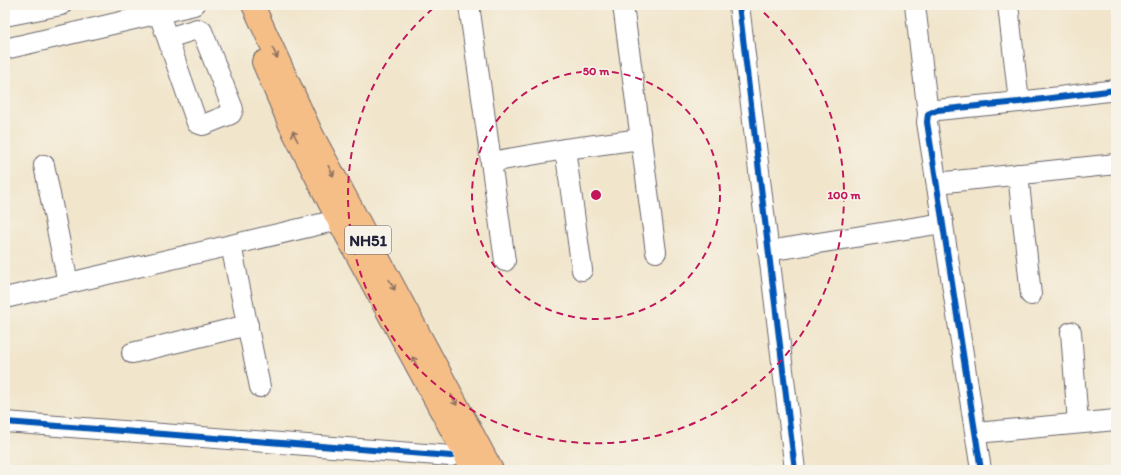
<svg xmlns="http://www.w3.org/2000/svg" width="1121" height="475" font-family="Itim,sans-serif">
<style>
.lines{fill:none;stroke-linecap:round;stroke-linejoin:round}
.minor-casing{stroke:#6a666d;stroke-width:22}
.highway-casing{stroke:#6a666d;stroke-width:24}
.minor{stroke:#fff;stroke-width:20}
.highway{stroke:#f6be87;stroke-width:22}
.cycleway-casing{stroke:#f7f3e8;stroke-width:8}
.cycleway{stroke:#0057b8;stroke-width:6}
.oneway{stroke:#8c7061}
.ring{fill:none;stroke:#c2185b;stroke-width:2;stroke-dasharray:7 5}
.labels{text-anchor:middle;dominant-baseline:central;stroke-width:3.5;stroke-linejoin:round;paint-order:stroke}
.shield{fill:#f7f3e8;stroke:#62616f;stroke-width:1}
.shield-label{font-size:16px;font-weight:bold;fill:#22223b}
.centre{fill:#c2185b;stroke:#f7f3e8;stroke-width:2}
.ring-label{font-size:12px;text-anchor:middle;font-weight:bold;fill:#c2185b;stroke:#f7f3e8;stroke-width:3.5;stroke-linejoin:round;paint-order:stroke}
</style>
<rect width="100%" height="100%" fill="#f7f3e8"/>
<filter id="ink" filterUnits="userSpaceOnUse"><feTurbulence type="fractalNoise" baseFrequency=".025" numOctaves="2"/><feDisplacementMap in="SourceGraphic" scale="8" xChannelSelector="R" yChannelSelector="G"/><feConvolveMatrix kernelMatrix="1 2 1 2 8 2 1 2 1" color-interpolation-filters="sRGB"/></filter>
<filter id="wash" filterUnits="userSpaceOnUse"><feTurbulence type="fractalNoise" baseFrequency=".012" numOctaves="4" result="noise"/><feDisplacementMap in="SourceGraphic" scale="16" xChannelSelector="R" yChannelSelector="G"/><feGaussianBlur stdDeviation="0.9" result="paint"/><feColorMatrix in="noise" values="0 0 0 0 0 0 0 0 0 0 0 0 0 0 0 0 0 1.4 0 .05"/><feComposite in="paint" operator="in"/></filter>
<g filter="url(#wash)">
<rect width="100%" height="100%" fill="#f1e5cb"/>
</g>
<g filter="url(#ink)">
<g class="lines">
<defs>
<g id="minor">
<polyline points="469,5 505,261"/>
<polyline points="623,5 656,252"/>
<polyline points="739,5 795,470"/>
<polyline points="915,5 928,114"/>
<polyline points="1008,5 1019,102"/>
<polyline points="159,14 197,123 203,125 231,114 233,109 202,31 197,29 168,38"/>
<polyline points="5,16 61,5"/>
<polyline points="5,49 194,5"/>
<polyline points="565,149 582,270"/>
<polyline points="491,162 565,149 641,139"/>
<polyline points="44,165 68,283"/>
<polyline points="1018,174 1031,295"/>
<polyline points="937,183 1116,164"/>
<polyline points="231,245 260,387"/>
<polyline points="768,251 943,223"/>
<polyline points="5,298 338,220"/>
<polyline points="1071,332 1078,423"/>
<polyline points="132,353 248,325"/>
<polyline points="5,422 451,456"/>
<polyline points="976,433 1116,420"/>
<polyline points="981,470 927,122 928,114 937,110 1019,102 1116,90"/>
</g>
<g id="highway">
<polyline points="253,5 312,134 492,470"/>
<polyline points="263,62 290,125 338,220 473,470"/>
</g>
</defs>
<!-- minor casing -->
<use href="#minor" class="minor-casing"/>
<!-- highway casing -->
<use href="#highway" class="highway-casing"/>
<!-- minor -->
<use href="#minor" class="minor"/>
<!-- highway -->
<use href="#highway" class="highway"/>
<defs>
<g id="cycleway">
<polyline points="739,5 795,470"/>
<polyline points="5,422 451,456"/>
<polyline points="981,470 927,122 928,114 937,110 1019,102 1116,90"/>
</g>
</defs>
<!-- cycleway casing -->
<use href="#cycleway" class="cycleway-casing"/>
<!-- cycleway -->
<use href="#cycleway" class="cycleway"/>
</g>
<!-- one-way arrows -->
<defs><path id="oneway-shaft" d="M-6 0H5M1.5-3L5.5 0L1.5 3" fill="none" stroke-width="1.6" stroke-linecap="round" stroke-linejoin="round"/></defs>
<g class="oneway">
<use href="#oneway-shaft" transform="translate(275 53) rotate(65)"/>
<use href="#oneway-shaft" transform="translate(295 136) rotate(-117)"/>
<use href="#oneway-shaft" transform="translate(331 171) rotate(62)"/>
<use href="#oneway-shaft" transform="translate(392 285) rotate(62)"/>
<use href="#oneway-shaft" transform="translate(415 362) rotate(-118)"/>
<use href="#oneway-shaft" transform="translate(454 400) rotate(62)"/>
</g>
</g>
<!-- distance rings -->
<g class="ring">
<circle cx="596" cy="195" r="124"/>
<path d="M755 5A248 248 0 1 1 437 5"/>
</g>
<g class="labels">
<!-- shield labels -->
<rect class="shield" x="345" y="226" width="46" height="28" rx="3"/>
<g class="shield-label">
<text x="368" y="240">NH51</text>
</g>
</g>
<circle cx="596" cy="195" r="6" class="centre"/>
<g class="ring-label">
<text x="596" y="75">50 m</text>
<text x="844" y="199">100 m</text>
</g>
<!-- margin -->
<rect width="1121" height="475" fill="none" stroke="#f7f3e8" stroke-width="20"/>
</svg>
